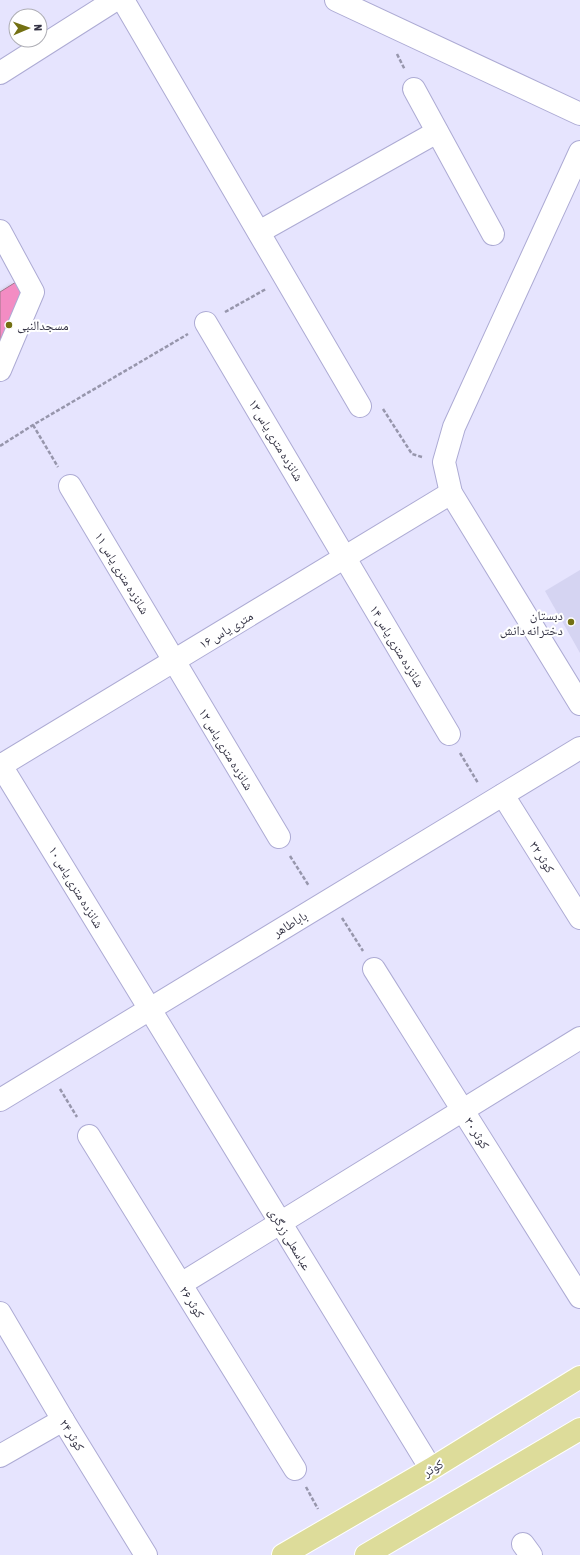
<svg xmlns="http://www.w3.org/2000/svg" width="580" height="1555" font-family="'Asap Condensed','Noto Naskh Arabic',sans-serif">
<style>
.built{fill:#d5d4f2}
.building{fill:#f38cc3;stroke:#9f768a;filter:url(#shadow)}
.lines{fill:none;stroke-linecap:round;stroke-linejoin:round}
.minor-casing{stroke:#adabd4;stroke-width:24}
.major-casing{stroke:#fff;stroke-width:24}
.path{stroke:#9796ac;stroke-width:2.5;stroke-dasharray:4 2;stroke-linecap:butt}
.minor{stroke:#fff;stroke-width:22}
.major{stroke:#dddc9a;stroke-width:22}
.poi-dot{fill:#737012;stroke:#fff;stroke-width:1.5}
.labels{text-anchor:middle;dominant-baseline:central;stroke-width:4;stroke-linejoin:round;paint-order:stroke}
.poi-label{font-size:13px;fill:#353445;stroke:#fff;text-anchor:start}
.street-label{font-size:13px;fill:#353445;stroke:#fff}
</style>
<defs>
<filter id="shadow"><feDropShadow dx="-3.5" dy="3.5" stdDeviation="2" flood-color="#0004"/></filter>
</defs>
<rect width="100%" height="100%" fill="#e6e4fe"/>
<!-- built -->
<polygon class="built" points="580,570 580,653 545,591"/>
<!-- building -->
<polygon class="building" points="16,282 28,303 0,347 0,292"/>
<g class="lines">
<defs>
<g id="minor">
<polyline points="123,0 360,406"/>
<polyline points="336,0 580,114"/>
<polyline points="0,73 115,0"/>
<polyline points="414,89 493,234"/>
<polyline points="580,152 454,427 444,462 451,493 580,704"/>
<polyline points="0,231 33,292 0,370"/>
<polyline points="259,232 437,132"/>
<polyline points="206,323 449,734"/>
<polyline points="70,486 279,837"/>
<polyline points="0,764 431,1469"/>
<polyline points="0,766 451,493"/>
<polyline points="503,795 580,918"/>
<polyline points="374,969 580,1297"/>
<polyline points="0,1100 580,748"/>
<polyline points="89,1136 295,1469"/>
<polyline points="181,1284 580,1038"/>
<polyline points="0,1313 63,1420 146,1555"/>
<polyline points="0,1456 63,1420"/>
<polyline points="523,1544 531,1555"/>
</g>
<g id="major">
<polyline points="283,1555 431,1469 580,1377"/>
<polyline points="366,1555 580,1429"/>
</g>
</defs>
<!-- minor casing -->
<use href="#minor" class="minor-casing"/>
<!-- major casing -->
<use href="#major" class="major-casing"/>
<!-- path -->
<g class="path">
<polyline points="397,54 405,70"/>
<polyline points="225,312 266,289"/>
<polyline points="383,409 412,454 422,457"/>
<polyline points="33,425 58,467"/>
<polyline points="0,446 33,425 188,334"/>
<polyline points="460,753 478,783"/>
<polyline points="290,856 309,886"/>
<polyline points="342,918 363,951"/>
<polyline points="60,1089 77,1117"/>
<polyline points="306,1487 318,1509"/>
</g>
<!-- minor -->
<use href="#minor" class="minor"/>
<!-- major -->
<use href="#major" class="major"/>
</g>
<!-- markers -->
<g class="poi-dot">
<circle cx="9" cy="325" r="4"/>
<circle cx="571" cy="622" r="4"/>
</g>
<g class="labels">
<!-- poi labels -->
<g class="poi-label">
<text x="17" y="325">مسجدالنبی</text>
<text x="563" y="615" text-anchor="end">دبستان<tspan x="563" dy="15">دخترانه دانش</tspan></text>
</g>
<!-- street labels -->
<g class="street-label">
<text transform="translate(276 440) rotate(59)">شانزده متری یاس ۱۳</text>
<text transform="translate(122 573) rotate(59)">شانزده متری یاس ۱۱</text>
<text transform="translate(226 630) rotate(-31)">۱۶ متری یاس</text>
<text transform="translate(397 646) rotate(59)">شانزده متری یاس ۱۴</text>
<text transform="translate(226 749) rotate(59)">شانزده متری یاس ۱۲</text>
<text transform="translate(542 857) rotate(58)">کوثر ۳۲</text>
<text transform="translate(76 887) rotate(59)">شانزده متری یاس ۱۰</text>
<text transform="translate(290 924) rotate(-31)">باباطاهر</text>
<text transform="translate(477 1133) rotate(58)">کوثر ۳۰</text>
<text transform="translate(290 1239) rotate(59)">عباسعلی زرگری</text>
<text transform="translate(192 1302) rotate(58)">کوثر ۲۶</text>
<text transform="translate(72 1435) rotate(58)">کوثر ۲۴</text>
<text transform="translate(433 1468) rotate(-31)">کوثر</text>
</g>
</g>
<!-- north arrow -->
<g transform="translate(28 28) rotate(88)"><circle r="19" fill="#ffffff" stroke="#aeaeb5"/>
<path d="M0-3L7 15L0 10L-7 15Z" fill="#737012"/>
<text y="-6" font-size="11" font-weight="bold" text-anchor="middle" fill="#353445">N</text>
</g>
</svg>
